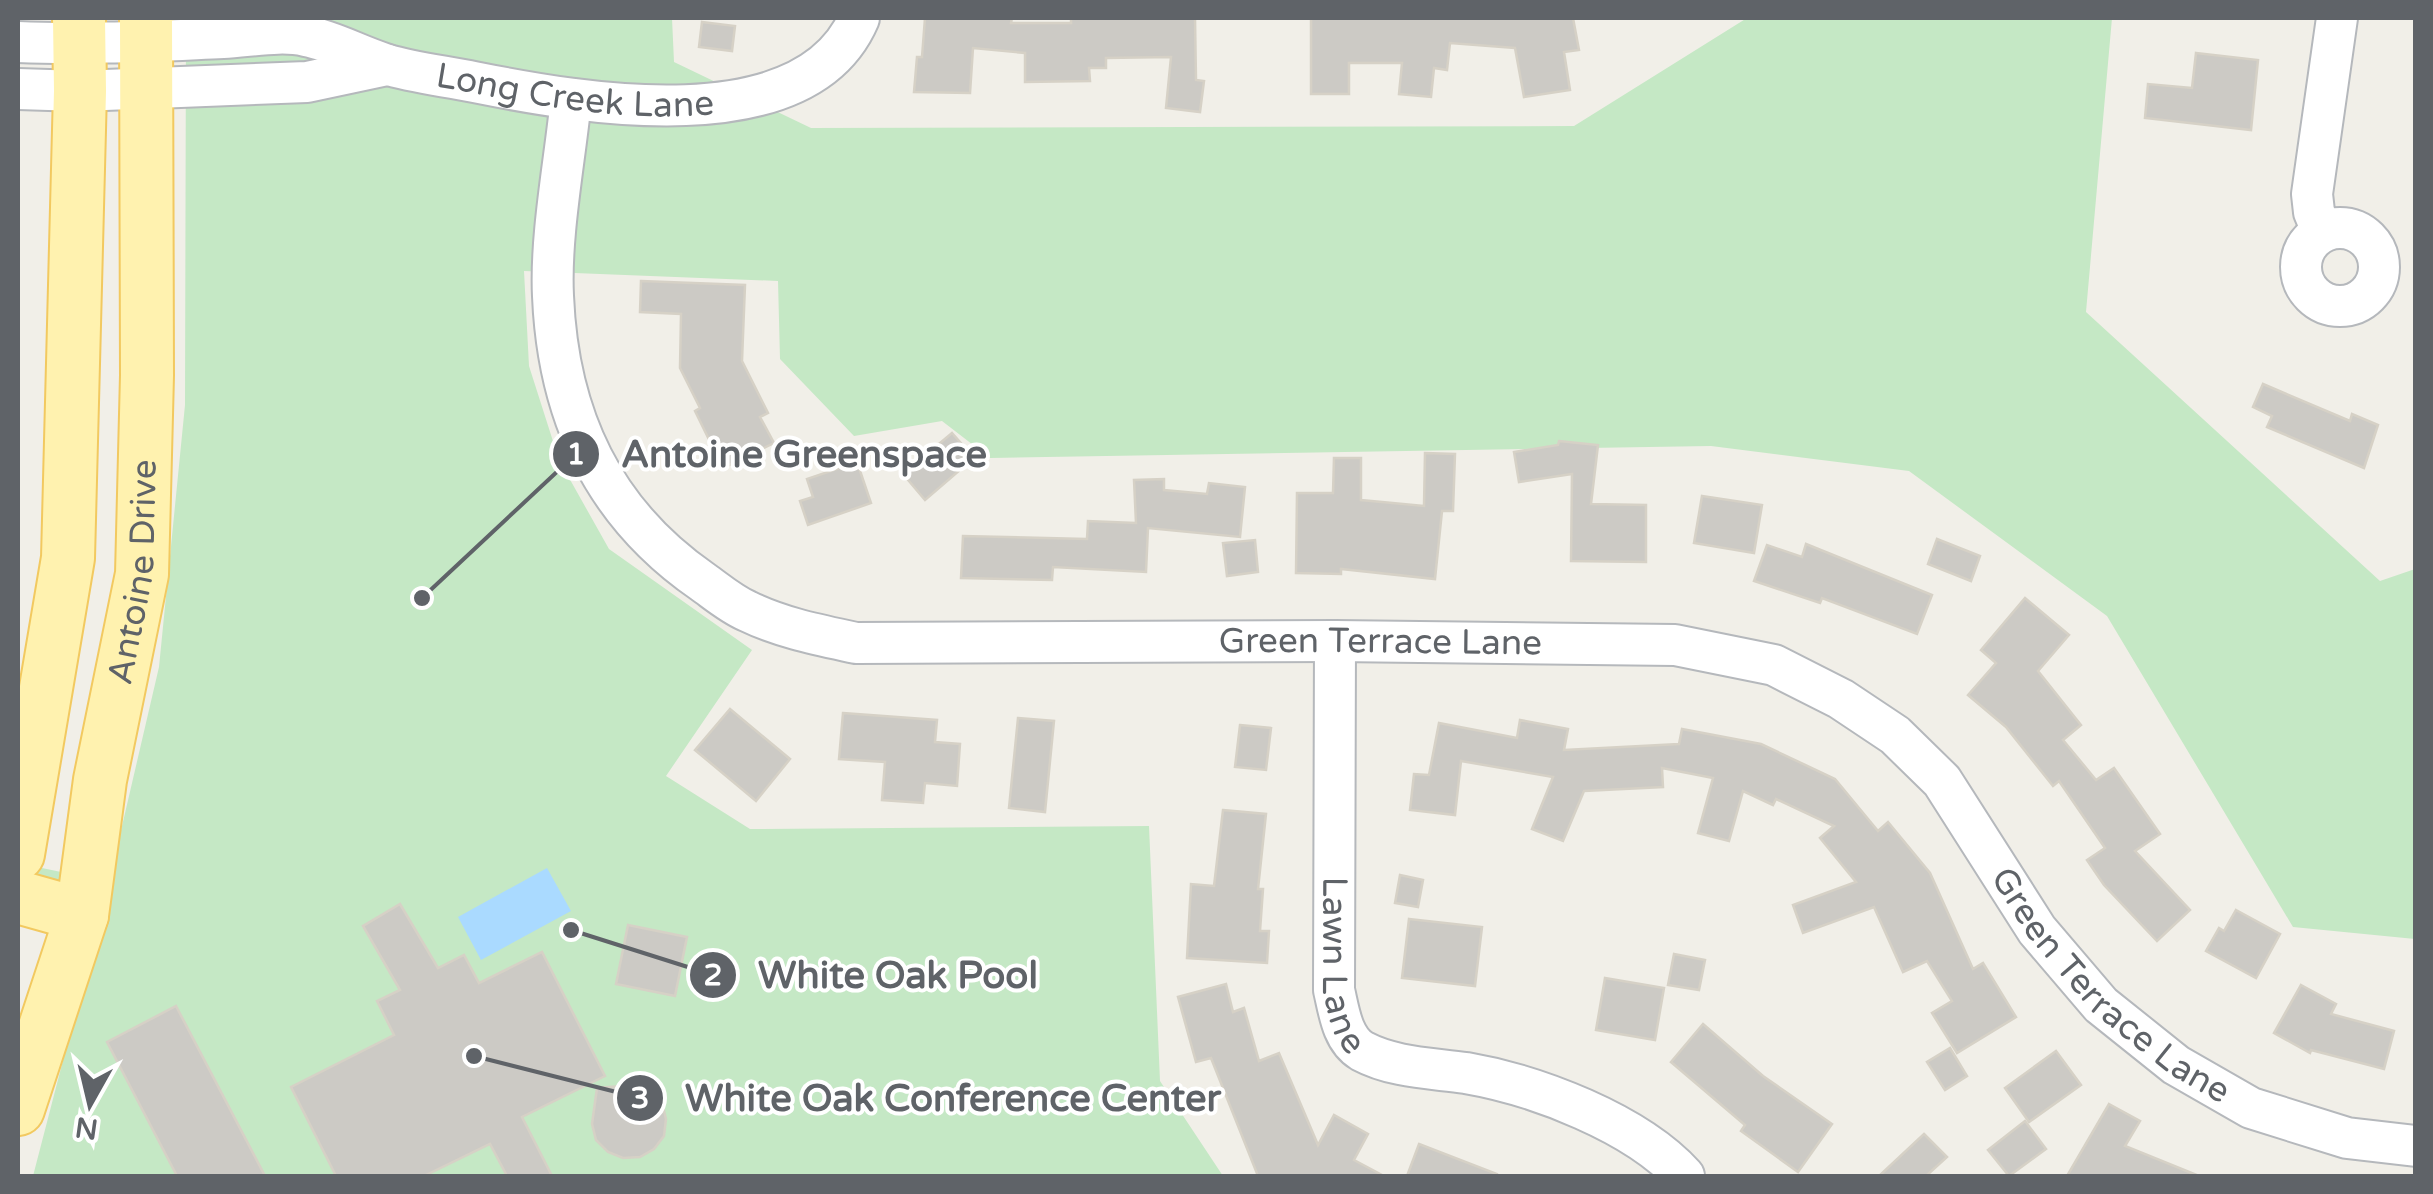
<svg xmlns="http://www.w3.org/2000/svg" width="2433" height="1194" font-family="'Varela Round',sans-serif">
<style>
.green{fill:#c5e8c5}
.water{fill:#aadaff}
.building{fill:#cccac5;stroke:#d6d1c6;stroke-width:2.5}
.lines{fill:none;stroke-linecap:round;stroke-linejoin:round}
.minor-casing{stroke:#b5b8bc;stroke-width:44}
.major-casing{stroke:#f2c960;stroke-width:56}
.minor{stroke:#fff;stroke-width:40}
.major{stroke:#fff2af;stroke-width:52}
.labels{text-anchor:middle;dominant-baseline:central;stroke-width:8;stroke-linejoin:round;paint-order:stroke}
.street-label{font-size:35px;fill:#5f6368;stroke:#fff}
.leader{fill:none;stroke:#5f6368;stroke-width:4}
.callout-dot{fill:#5f6368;stroke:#fff;stroke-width:4}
.mark-label{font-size:30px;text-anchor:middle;font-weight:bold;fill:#fff}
.callout-label{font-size:38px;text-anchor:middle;font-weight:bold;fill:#5f6368;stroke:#fff;stroke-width:8;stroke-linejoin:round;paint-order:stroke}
</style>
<rect width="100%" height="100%" fill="#f1efe8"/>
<!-- green -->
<polygon class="green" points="186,18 672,18 674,62 811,128 1574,126 1747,18 2112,18 2086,312 2380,581 2415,569 2415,939 2293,927 2107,616 1909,471 1711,446 990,458 942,421 854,436 780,359 778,281 524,271 529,366 559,460 609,549 752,650 666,776 750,829 1149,826 1160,1081 1223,1176 33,1176 94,941 18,863 109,882 159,667 185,405"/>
<!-- water -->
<polygon class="water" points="547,868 571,911 481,960 458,917"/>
<!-- building -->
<g class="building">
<polygon points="925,18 1012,18 1011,23 1071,23 1071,18 1195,18 1196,80 1204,81 1200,112 1166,108 1171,57 1106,58 1106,68 1089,68 1090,81 1025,82 1025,53 973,48 970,93 914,92 917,57 922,57"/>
<polygon points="1311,18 1573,18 1579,50 1564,52 1570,90 1524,97 1515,48 1450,43 1447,70 1434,68 1431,97 1399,94 1402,63 1349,63 1349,94 1311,94"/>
<polygon points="702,22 735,26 732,51 699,47"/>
<polygon points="2196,53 2258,60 2251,130 2145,118 2148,84 2192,88"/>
<polygon points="641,281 745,285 742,361 768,413 760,417 774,443 723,468 695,411 700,408 680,368 681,314 640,312"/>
<polygon points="2263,384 2350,421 2352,414 2378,425 2364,468 2267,427 2272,416 2253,407"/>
<polygon points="952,433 974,458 925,500 903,474"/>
<polygon points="1559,441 1598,445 1591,504 1646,505 1646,562 1571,561 1572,474 1519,482 1514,452 1558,445"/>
<polygon points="1425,453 1455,454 1453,511 1442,511 1435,579 1341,569 1341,574 1296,573 1297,493 1333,493 1334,458 1361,458 1361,500 1424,506"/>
<polygon points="857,462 871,503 808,525 800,501 813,497 807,479"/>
<polygon points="1164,479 1164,490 1207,494 1209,483 1245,487 1240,537 1148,528 1146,572 1053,567 1052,580 961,578 963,536 1087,539 1088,521 1136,523 1134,480"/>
<polygon points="1702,496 1762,505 1754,553 1694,543"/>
<polygon points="1937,539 1980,556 1971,581 1928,564"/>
<polygon points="1255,540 1258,572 1227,576 1223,543"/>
<polygon points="1806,544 1932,595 1917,634 1822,598 1820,603 1754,581 1767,545 1802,557"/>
<polygon points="2025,598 2069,635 2038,671 2081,725 2063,740 2096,780 2114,768 2160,834 2135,851 2190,910 2157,941 2104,885 2087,860 2105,848 2059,781 2053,786 2006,727 1968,695 1996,663 1981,650"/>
<polygon points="730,709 790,759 756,801 695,750"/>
<polygon points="843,713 937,720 935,742 960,744 957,786 925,783 923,803 882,800 885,762 839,759"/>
<polygon points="1018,718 1054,721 1045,812 1009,808"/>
<polygon points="1520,720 1568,729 1564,750 1679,744 1682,729 1761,744 1835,779 1878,831 1888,822 1930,873 1973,969 1983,963 2016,1017 1957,1053 1932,1013 1952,1001 1927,961 1903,972 1874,907 1803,933 1793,905 1856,882 1820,838 1834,826 1776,799 1773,805 1743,791 1729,841 1698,833 1713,778 1662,768 1663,787 1584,791 1563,841 1532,829 1553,777 1461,761 1455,815 1410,810 1414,774 1429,775 1439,723 1517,738"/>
<polygon points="1240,725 1271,728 1266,770 1235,767"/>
<polygon points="1223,810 1266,814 1258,889 1263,889 1260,931 1269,931 1267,963 1187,958 1191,884 1214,886"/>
<polygon points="1400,875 1423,880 1418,907 1395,903"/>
<polygon points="400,904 438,968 464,955 479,983 542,952 605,1076 522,1117 552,1176 507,1176 490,1144 424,1176 336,1176 291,1087 394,1035 377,1001 400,990 363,926"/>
<polygon points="2236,910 2280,934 2256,978 2206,951 2219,928 2224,931"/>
<polygon points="1409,919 1482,927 1475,986 1402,978"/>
<polygon points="628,925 687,937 675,996 616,984"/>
<polygon points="1674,954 1705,960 1699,990 1668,985"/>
<polygon points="1605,978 1664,988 1655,1040 1596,1030"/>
<polygon points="1226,984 1233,1012 1244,1008 1259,1061 1279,1053 1318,1145 1334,1115 1368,1134 1354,1160 1384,1176 1258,1176 1211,1058 1196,1062 1178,997"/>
<polygon points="2301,985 2336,1004 2331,1014 2394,1031 2384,1069 2311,1050 2310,1053 2274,1033"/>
<polygon points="176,1006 265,1176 177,1176 107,1042"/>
<polygon points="1703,1024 1763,1076 1832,1124 1798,1172 1741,1131 1745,1125 1671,1062"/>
<polygon points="1950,1048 1967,1076 1945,1090 1927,1062"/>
<polygon points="2056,1051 2081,1085 2029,1122 2005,1088"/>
<polygon points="635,1085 650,1091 662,1103 666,1119 664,1136 654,1149 640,1157 623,1158 608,1152 596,1140 592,1124 597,1088"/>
<polygon points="2109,1104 2140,1121 2125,1146 2199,1176 2067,1176"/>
<polygon points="2025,1121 2046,1149 2009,1176 1988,1150"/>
<polygon points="1924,1134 1947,1157 1926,1176 1879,1176"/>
<polygon points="1419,1144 1497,1174 1497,1176 1407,1176"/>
</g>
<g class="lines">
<defs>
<g id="minor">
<path id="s1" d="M18 42C86 45 154 41 223 38 249 37 281 30 306 36 333 41 359 56 385 64 414 73 445 76 474 82 579 103 805 144 859 18"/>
<polyline points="18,89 80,91 307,82 387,65"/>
<path id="s2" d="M571 99C565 160 550 235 553 296 558 416 603 513 703 582 717 592 731 604 747 611 782 628 819 635 856 643L1335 641 1675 645 1774 665 1841 699 1895 735 1942 781 2037 930 2101 1005 2176 1065 2251 1108 2347 1138 2416 1146"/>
<circle cx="2340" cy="267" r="39"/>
<polyline points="2322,231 2314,212 2312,194 2337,18"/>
<path id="s3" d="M1335 641 1334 990C1339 1011 1342 1039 1362 1051 1394 1068 1432 1068 1466 1073 1536 1085 1636 1123 1684 1176"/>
</g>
<g id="major">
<polyline points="18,854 68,558 80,91 79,18"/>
<polyline points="18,897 82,915"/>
<path id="s4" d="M18 1109 82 915 100 780 142 574 147 375 146 18"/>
</g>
</defs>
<!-- minor casing -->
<use href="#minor" class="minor-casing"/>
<!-- major casing -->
<use href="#major" class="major-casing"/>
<!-- minor -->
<use href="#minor" class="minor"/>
<!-- major -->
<use href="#major" class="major"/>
</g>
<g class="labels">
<!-- street labels -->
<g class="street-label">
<text stroke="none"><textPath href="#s1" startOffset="565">Long Creek Lane</textPath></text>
<text stroke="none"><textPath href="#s4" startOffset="552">Antoine Drive</textPath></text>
<text stroke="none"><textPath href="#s2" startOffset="1225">Green Terrace Lane</textPath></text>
<text stroke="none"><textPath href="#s3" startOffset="325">Lawn Lane</textPath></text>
<text stroke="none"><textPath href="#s2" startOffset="2095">Green Terrace Lane</textPath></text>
</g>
</g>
<!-- callouts -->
<path class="leader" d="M422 598L576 454M571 930L713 975M474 1056L640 1098"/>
<g class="callout-dot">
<circle cx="422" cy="598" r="10"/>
<circle cx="571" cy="930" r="10"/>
<circle cx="474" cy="1056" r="10"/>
<circle cx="576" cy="454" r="25"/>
<circle cx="713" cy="975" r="25"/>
<circle cx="640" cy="1098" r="25"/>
</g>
<g class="mark-label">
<text x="576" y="464">1</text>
<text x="713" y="985">2</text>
<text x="640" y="1108">3</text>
</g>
<g class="callout-label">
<text x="804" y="467">Antoine Greenspace</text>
<text x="898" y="988">White Oak Pool</text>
<text x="953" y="1111">White Oak Conference Center</text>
</g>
<!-- border -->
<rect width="2433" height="1194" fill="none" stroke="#5f6368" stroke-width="40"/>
<!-- north arrow -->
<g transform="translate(90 1104) rotate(188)" stroke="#ffffff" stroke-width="8" paint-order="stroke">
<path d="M0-8L18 38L0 25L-18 38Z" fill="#5f6368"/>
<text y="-15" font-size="28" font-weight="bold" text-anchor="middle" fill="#5f6368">N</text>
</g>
</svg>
